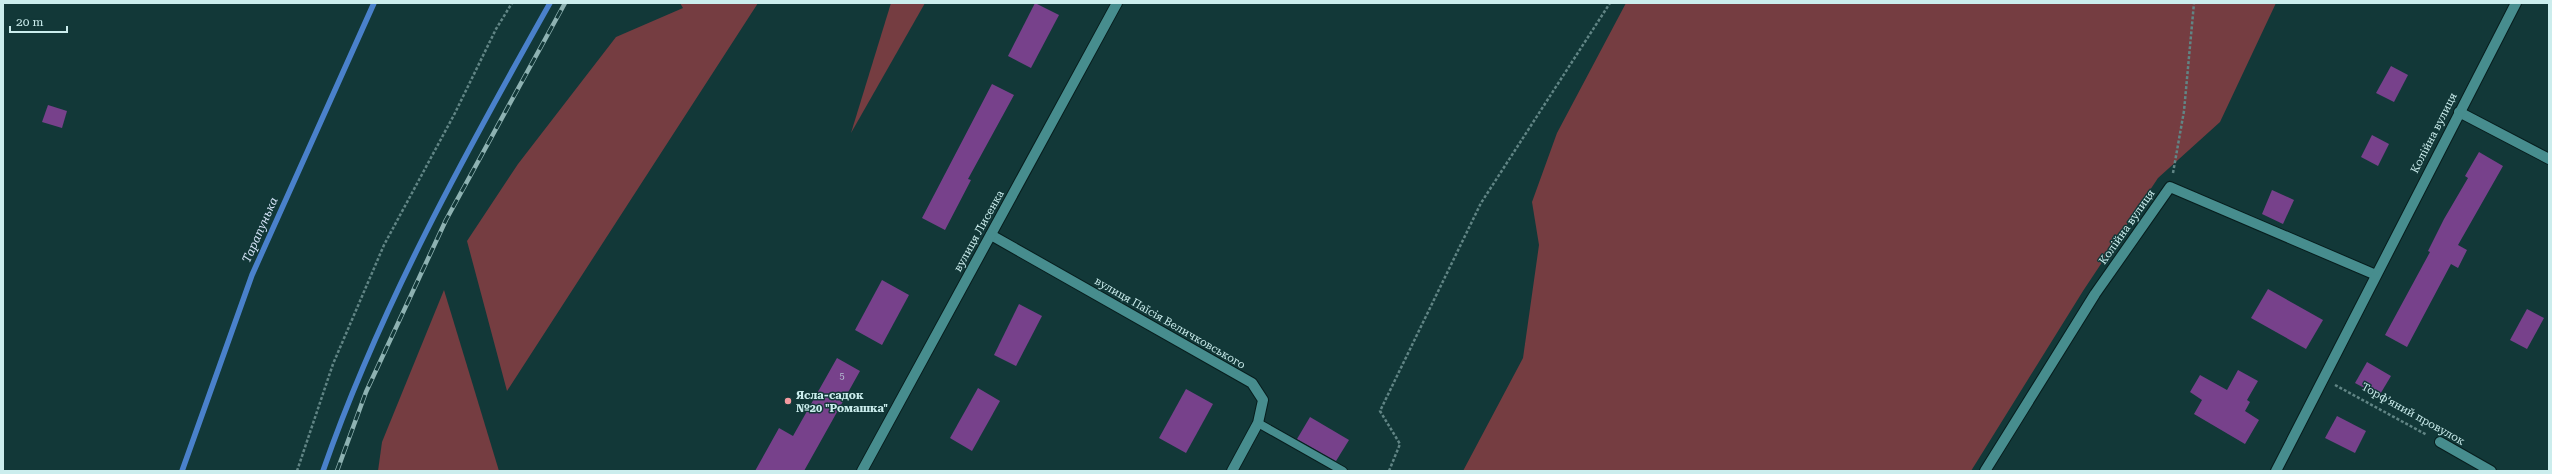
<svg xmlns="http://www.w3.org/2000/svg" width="2552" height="474" font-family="'Roboto Serif',serif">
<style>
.green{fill:#753d41}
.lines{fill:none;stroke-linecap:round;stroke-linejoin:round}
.stream{stroke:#4a81cb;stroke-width:5.5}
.building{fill:#77418b}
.service-casing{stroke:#071d1d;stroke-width:10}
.minor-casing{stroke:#071d1d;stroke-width:12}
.path{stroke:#618585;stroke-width:2.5;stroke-dasharray:3 2;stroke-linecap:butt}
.service{stroke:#478d8e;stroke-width:8}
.minor{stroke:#478d8e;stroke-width:10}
.rail-casing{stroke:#8eb2b2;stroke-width:4.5}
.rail{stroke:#123838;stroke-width:3;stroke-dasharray:9;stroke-linecap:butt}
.poi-dot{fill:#f49aa0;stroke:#123838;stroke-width:1.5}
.labels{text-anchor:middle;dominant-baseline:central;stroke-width:3;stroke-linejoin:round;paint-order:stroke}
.number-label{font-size:9px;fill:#b6c2d4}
.street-label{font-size:11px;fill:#cbeded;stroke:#123838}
.poi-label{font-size:11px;font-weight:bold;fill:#cbeded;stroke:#123838;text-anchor:start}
.water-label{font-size:12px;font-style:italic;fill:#d4e3f7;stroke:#123838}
</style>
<rect width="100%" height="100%" fill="#123838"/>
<!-- green -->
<g class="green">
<polygon points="680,3 758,3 507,391 467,241 518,164 616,37 683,8"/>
<polygon points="891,3 925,3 851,133"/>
<polygon points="1626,3 2276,3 2220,122 2158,178 2083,291 1971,471 1463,471 1523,358 1539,245 1532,202 1557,133"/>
<polygon points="444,290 499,471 378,471 382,442"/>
</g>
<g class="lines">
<!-- stream -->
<g class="stream">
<polyline points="182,471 252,275 374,3"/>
<path d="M323 471C380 307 465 154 550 3"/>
</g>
</g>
<!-- building -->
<g class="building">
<polygon points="1035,3 1059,15 1031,68 1008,56"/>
<polygon points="2391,66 2408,75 2394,102 2376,93"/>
<polygon points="992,84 1014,95 968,179 971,180 945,230 922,218"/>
<polygon points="48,105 67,111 62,128 42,122"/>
<polygon points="2372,135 2389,144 2378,166 2361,157"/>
<polygon points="2479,152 2503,166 2458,245 2467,250 2458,268 2451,264 2407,347 2385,335 2430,252 2428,251 2444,219 2468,178 2465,176"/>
<polygon points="2272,190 2294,200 2283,224 2262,214"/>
<polygon points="882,280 909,295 882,345 855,330"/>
<polygon points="2268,289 2323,320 2306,349 2251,318"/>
<polygon points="1019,304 1042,316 1016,366 994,355"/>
<polygon points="2527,309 2544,318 2527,349 2510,340"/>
<polygon points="837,358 860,371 804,471 755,471 779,428 793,436"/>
<polygon points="2367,362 2391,376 2379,396 2355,383"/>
<polygon points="2238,370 2258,381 2247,400 2250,402 2245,411 2259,420 2245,444 2194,414 2202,400 2190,392 2200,375 2227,390"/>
<polygon points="978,388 1000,401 972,451 950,438"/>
<polygon points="1186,389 1213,404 1186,453 1159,438"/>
<polygon points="2337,416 2366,431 2355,453 2325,438"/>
<polygon points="1310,417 1349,440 1336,461 1297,439"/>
</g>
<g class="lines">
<defs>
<polyline id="service" points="1258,423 1343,471"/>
<g id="minor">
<polyline points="2459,112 2549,159"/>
<polyline points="991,235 1252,383 1263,400 1258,423 1232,471"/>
<polyline points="2440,442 2491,471"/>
<polyline points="862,471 1117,3"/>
<polyline points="1985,471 2095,294 2170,187 2376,275"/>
<polyline points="2276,471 2516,3"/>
</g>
</defs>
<!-- service casing -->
<use href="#service" class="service-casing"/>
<!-- minor casing -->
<use href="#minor" class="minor-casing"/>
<!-- path -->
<g class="path">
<polyline points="2173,173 2184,111 2194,3"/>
<polyline points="2335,385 2427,435"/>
<polyline points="297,471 333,364 384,245 455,113 496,29 512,3"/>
<polyline points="1389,471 1400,444 1380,411 1481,203 1610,3"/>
</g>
<!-- service -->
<use href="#service" class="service"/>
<!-- minor -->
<use href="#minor" class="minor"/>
<defs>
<polyline id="rail" points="337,471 366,392 446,220 565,3"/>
</defs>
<!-- rail casing -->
<use href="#rail" class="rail-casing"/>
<!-- rail -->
<use href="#rail" class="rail"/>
</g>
<!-- markers -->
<circle class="poi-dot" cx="788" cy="401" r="4"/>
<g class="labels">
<!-- number labels -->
<g class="number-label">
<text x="842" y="376">5</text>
</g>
<!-- street labels -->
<g class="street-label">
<text transform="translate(2434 133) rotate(-63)">Колійна вулиця</text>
<text transform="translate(2127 227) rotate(-55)">Колійна вулиця</text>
<text transform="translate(979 231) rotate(-61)">вулиця Лисенка</text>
<text transform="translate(1170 323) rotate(30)">вулиця Паїсія Величковського</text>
<text transform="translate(2413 414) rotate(29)">Торфʼяний провулок</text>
</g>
<!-- poi labels -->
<g class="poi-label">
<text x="796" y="395">Ясла-садок<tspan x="796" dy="13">№20 "Ромашка"</tspan></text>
</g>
<!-- water labels -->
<g class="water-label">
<text transform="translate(260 230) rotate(-66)">Тарапунька</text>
</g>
</g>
<!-- border -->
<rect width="2552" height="474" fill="none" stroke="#cbeded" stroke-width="8"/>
<!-- scale -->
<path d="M10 26v6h57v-6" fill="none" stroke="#cbeded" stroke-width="2"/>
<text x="16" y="26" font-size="12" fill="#cbeded" stroke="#123838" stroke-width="3" paint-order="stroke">20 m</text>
</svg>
